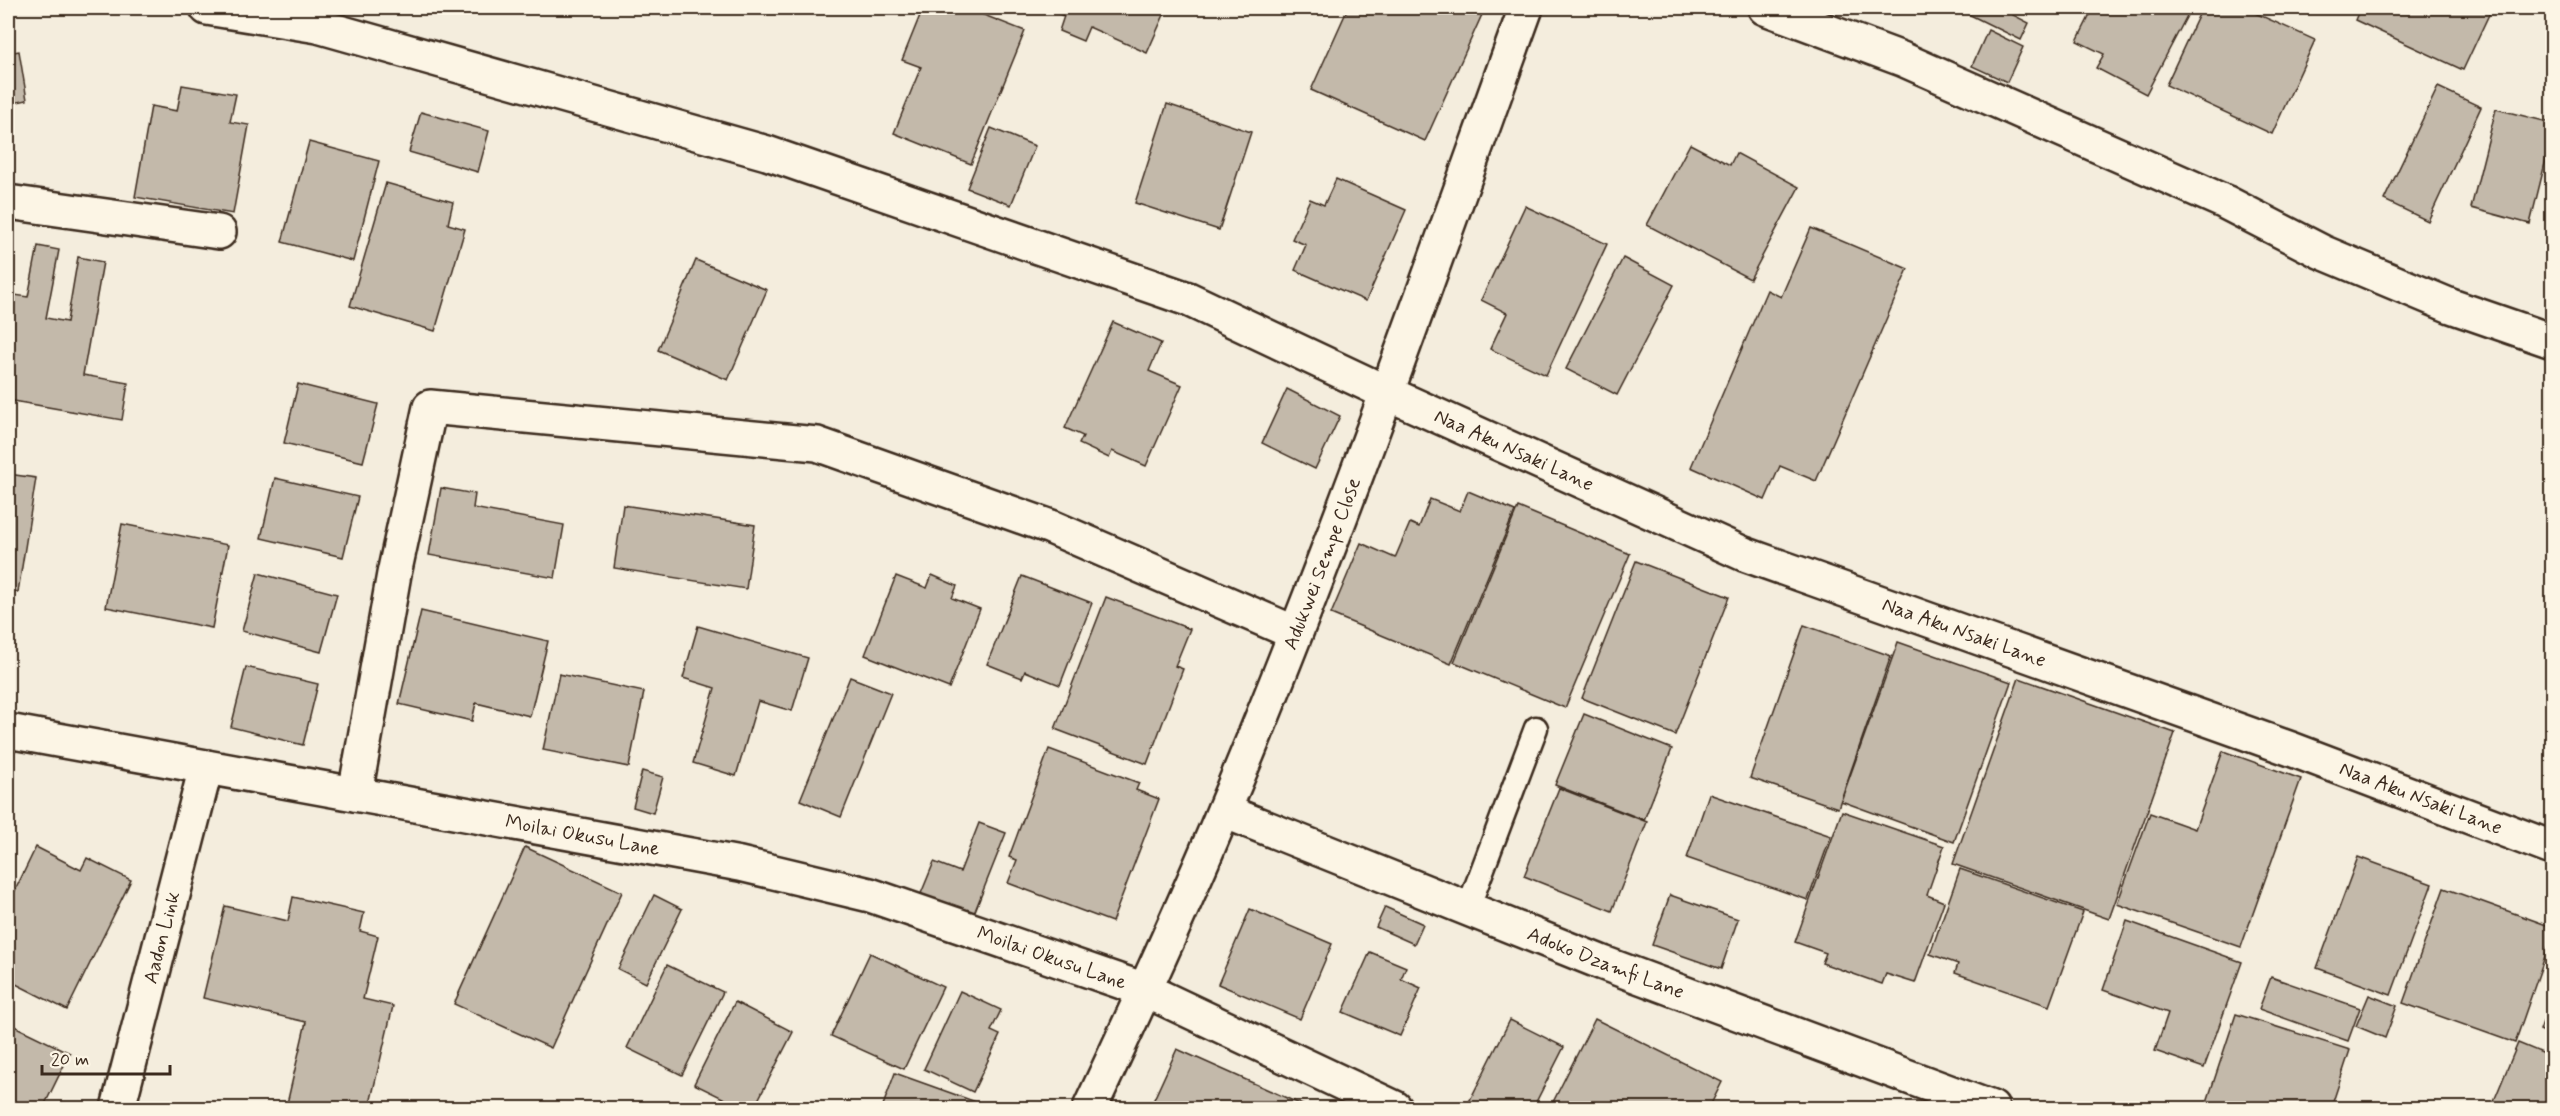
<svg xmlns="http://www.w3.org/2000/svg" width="2560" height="1116" font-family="Mynerve,sans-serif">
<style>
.building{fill:#c3b9aa;stroke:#3b2a1e;stroke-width:1.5}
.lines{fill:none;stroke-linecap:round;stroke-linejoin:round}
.service-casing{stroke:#3b2a1e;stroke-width:27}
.minor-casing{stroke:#3b2a1e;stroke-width:38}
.service{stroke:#fcf5e5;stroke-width:22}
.minor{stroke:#fcf5e5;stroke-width:33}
.labels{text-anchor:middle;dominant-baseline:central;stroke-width:5;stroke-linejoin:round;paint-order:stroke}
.street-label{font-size:20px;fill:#3b2a1e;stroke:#fcf5e5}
</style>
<rect width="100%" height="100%" fill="#f4eddd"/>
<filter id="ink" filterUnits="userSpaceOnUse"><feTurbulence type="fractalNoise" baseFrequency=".0167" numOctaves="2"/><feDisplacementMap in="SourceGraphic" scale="12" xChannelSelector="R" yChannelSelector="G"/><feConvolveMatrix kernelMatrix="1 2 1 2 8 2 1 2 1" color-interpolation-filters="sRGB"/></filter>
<g filter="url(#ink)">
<!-- building -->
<g class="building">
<polygon points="923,8 966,8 1025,31 971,164 894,133 921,67 902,60"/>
<polygon points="1044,8 1167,8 1147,53 1089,27 1083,41 1059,31 1064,16"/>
<polygon points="1348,8 1485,8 1425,141 1311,90"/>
<polygon points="1956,8 2016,8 2013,15 2029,23 2021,40"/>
<polygon points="2089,8 2191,8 2146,94 2096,68 2104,54 2077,41 2093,9"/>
<polygon points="2202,8 2244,8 2315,40 2272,134 2166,85"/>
<polygon points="2360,8 2492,8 2463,70 2355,20"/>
<polygon points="1988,30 2023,47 2007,82 1972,66"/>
<polygon points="19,51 27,100 8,104 8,53"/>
<polygon points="182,85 236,94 230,122 249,125 233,214 135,197 151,106 177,111"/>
<polygon points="2438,87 2481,107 2428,221 2384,200"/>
<polygon points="1167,104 1251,132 1219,230 1135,203"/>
<polygon points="2496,109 2552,123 2552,135 2530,224 2471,208"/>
<polygon points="421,112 489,131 478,172 409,152"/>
<polygon points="991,128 1035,146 1011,205 967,188"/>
<polygon points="309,142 379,161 353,261 282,242"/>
<polygon points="1690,144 1730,165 1736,153 1799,187 1750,279 1647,225"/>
<polygon points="1336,179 1406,210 1366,301 1295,270 1306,245 1292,239 1310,199 1324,205"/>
<polygon points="386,183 453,202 448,224 465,229 435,331 350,306"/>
<polygon points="1525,206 1607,244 1546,375 1490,349 1507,313 1481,300"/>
<polygon points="1811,228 1908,269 1816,481 1780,466 1765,500 1691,467 1767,290 1781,297"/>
<polygon points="38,246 59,250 46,318 67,322 78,257 103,262 83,375 128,383 122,420 8,400 8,294 28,297"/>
<polygon points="1623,258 1674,285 1617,395 1566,369"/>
<polygon points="696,260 767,290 728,380 658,350"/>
<polygon points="1113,322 1161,343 1149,371 1182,385 1146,466 1112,451 1109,458 1079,444 1083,436 1065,428"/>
<polygon points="298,384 378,404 363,462 284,443"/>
<polygon points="1287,389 1340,416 1315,469 1262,443"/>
<polygon points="8,474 36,478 18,592 8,590"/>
<polygon points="275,478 358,497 343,557 261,538"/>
<polygon points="441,488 475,494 473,508 564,525 555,578 429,555"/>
<polygon points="1468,491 1515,511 1451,664 1331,614 1361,543 1395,558 1410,523 1419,527 1430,499 1460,511"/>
<polygon points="623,505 755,525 746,589 614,568"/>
<polygon points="1518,507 1630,554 1565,708 1454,662"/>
<polygon points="122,524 228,545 212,628 106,607"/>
<polygon points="1636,561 1729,597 1675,735 1582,698"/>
<polygon points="258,573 337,594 321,652 242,631"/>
<polygon points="932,575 957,586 952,598 980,609 949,688 865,655 896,576 927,588"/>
<polygon points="1022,576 1092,603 1060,685 1025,671 1022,678 987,664"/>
<polygon points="1106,597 1190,629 1175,666 1183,669 1147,764 1055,729"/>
<polygon points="421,611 548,641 530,716 476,703 472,721 399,704"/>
<polygon points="1804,625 1891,656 1838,808 1750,778"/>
<polygon points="698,626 808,658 792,711 758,701 736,776 693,763 715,688 683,678"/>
<polygon points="1898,642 2011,682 1954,842 1841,801"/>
<polygon points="246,667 318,684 303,745 231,727"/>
<polygon points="559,674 644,692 629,767 543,750"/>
<polygon points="850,677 891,693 841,817 800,800"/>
<polygon points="2019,678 2175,733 2109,919 1953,864"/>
<polygon points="1584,714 1672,749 1644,820 1555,785"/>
<polygon points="1049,749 1139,783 1136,790 1159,799 1112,922 1008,883 1017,860 1009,857"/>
<polygon points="2223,751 2301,779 2241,947 2117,904 2150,813 2195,829"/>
<polygon points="642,771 663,777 653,813 633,807"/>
<polygon points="1559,788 1647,822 1612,911 1524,876"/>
<polygon points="1709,794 1831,836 1808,900 1687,858"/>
<polygon points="1842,811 1944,846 1927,895 1944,902 1915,983 1886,974 1882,984 1822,963 1826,953 1795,942"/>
<polygon points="979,823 1006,833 973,916 920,896 934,862 960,872"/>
<polygon points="36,847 81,870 87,858 131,880 67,1010 8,980 8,905"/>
<polygon points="525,847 622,892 551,1048 454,1004"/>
<polygon points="2358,857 2432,884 2391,995 2317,968"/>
<polygon points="1960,869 2083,912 2049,1006 1955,973 1958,964 1930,954"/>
<polygon points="2444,888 2552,927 2552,936 2515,1043 2403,1003"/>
<polygon points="654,895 682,909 646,983 618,969"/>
<polygon points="1670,895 1738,919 1721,969 1652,945"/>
<polygon points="293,897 364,913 360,931 378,936 363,999 393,1006 369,1108 286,1108 306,1022 203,998 225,906 288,921"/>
<polygon points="1385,907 1423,924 1414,944 1376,927"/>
<polygon points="1250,909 1332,944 1300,1019 1218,984"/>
<polygon points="2127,921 2242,962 2204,1068 2155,1051 2168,1013 2103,990"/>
<polygon points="1370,952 1406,967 1401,979 1421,988 1400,1036 1343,1012"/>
<polygon points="870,953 943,987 904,1069 831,1036"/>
<polygon points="667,965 723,992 682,1075 627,1048"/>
<polygon points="2271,977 2360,1008 2348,1041 2259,1009"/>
<polygon points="960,991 1001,1010 991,1031 1000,1035 973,1092 924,1069"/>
<polygon points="2369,995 2397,1006 2385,1038 2356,1026"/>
<polygon points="2552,997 2552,1035 2540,1030"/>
<polygon points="735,1002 793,1032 754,1108 743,1108 694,1084"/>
<polygon points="2236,1014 2350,1050 2331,1108 2205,1108"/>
<polygon points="1595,1019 1722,1082 1709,1108 1550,1108"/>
<polygon points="1510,1020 1564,1047 1533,1108 1466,1108"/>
<polygon points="8,1023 70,1053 43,1108 8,1108"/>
<polygon points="2518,1043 2552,1057 2552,1108 2491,1108"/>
<polygon points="1177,1049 1309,1108 1150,1108"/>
<polygon points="895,1073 987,1106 986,1108 882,1108"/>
</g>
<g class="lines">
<defs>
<polyline id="service" points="1468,908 1536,728"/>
<g id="minor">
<path id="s1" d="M207 8 318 26 767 153 1188 299 1387 393 1744 554 2291 749 2552 848"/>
<polyline points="1765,8 1902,59 2225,202 2322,252 2451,306 2552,341"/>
<polyline points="8,202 219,232"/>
<path id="s2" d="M8 731 740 864 870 895 1145 990 1395 1108"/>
<polyline points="355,794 394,574 430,407 817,444 1051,527 1295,633"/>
<path id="s3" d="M1224 811 1603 963 1992 1108"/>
<path id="s4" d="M118 1108 206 767"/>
<path id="s5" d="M1090 1108C1136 1010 1182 911 1224 810 1335 546 1429 276 1526 8"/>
</g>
</defs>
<!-- service casing -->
<use href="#service" class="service-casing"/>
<!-- minor casing -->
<use href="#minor" class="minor-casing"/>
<!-- service -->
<use href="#service" class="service"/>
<!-- minor -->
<use href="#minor" class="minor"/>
</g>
</g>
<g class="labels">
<!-- street labels -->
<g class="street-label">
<text stroke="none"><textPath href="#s1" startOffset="1384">Naa Aku Nsaki Lane</textPath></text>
<text stroke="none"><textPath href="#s5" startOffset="592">Adukwei Sempe Close</textPath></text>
<text stroke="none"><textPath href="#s1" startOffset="1870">Naa Aku Nsaki Lane</textPath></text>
<text stroke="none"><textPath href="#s1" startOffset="2356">Naa Aku Nsaki Lane</textPath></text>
<text stroke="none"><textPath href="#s2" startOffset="584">Moilai Okusu Lane</textPath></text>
<text stroke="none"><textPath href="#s4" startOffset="176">Aadon Link</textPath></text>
<text stroke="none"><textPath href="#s2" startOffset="1070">Moilai Okusu Lane</textPath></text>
<text stroke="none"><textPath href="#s3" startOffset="411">Adoko Dzamfi Lane</textPath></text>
</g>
</g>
<!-- margin -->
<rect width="2560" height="1116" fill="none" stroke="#fcf5e5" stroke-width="30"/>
<rect x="15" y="15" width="2530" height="1086" fill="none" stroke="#3b2a1e" stroke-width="2" filter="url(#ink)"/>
<!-- scale -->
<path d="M42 1065v9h128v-9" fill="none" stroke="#3b2a1e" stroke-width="3"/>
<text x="51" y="1065" font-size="18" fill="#3b2a1e" stroke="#fcf5e5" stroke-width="4.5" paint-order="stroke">20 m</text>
</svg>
